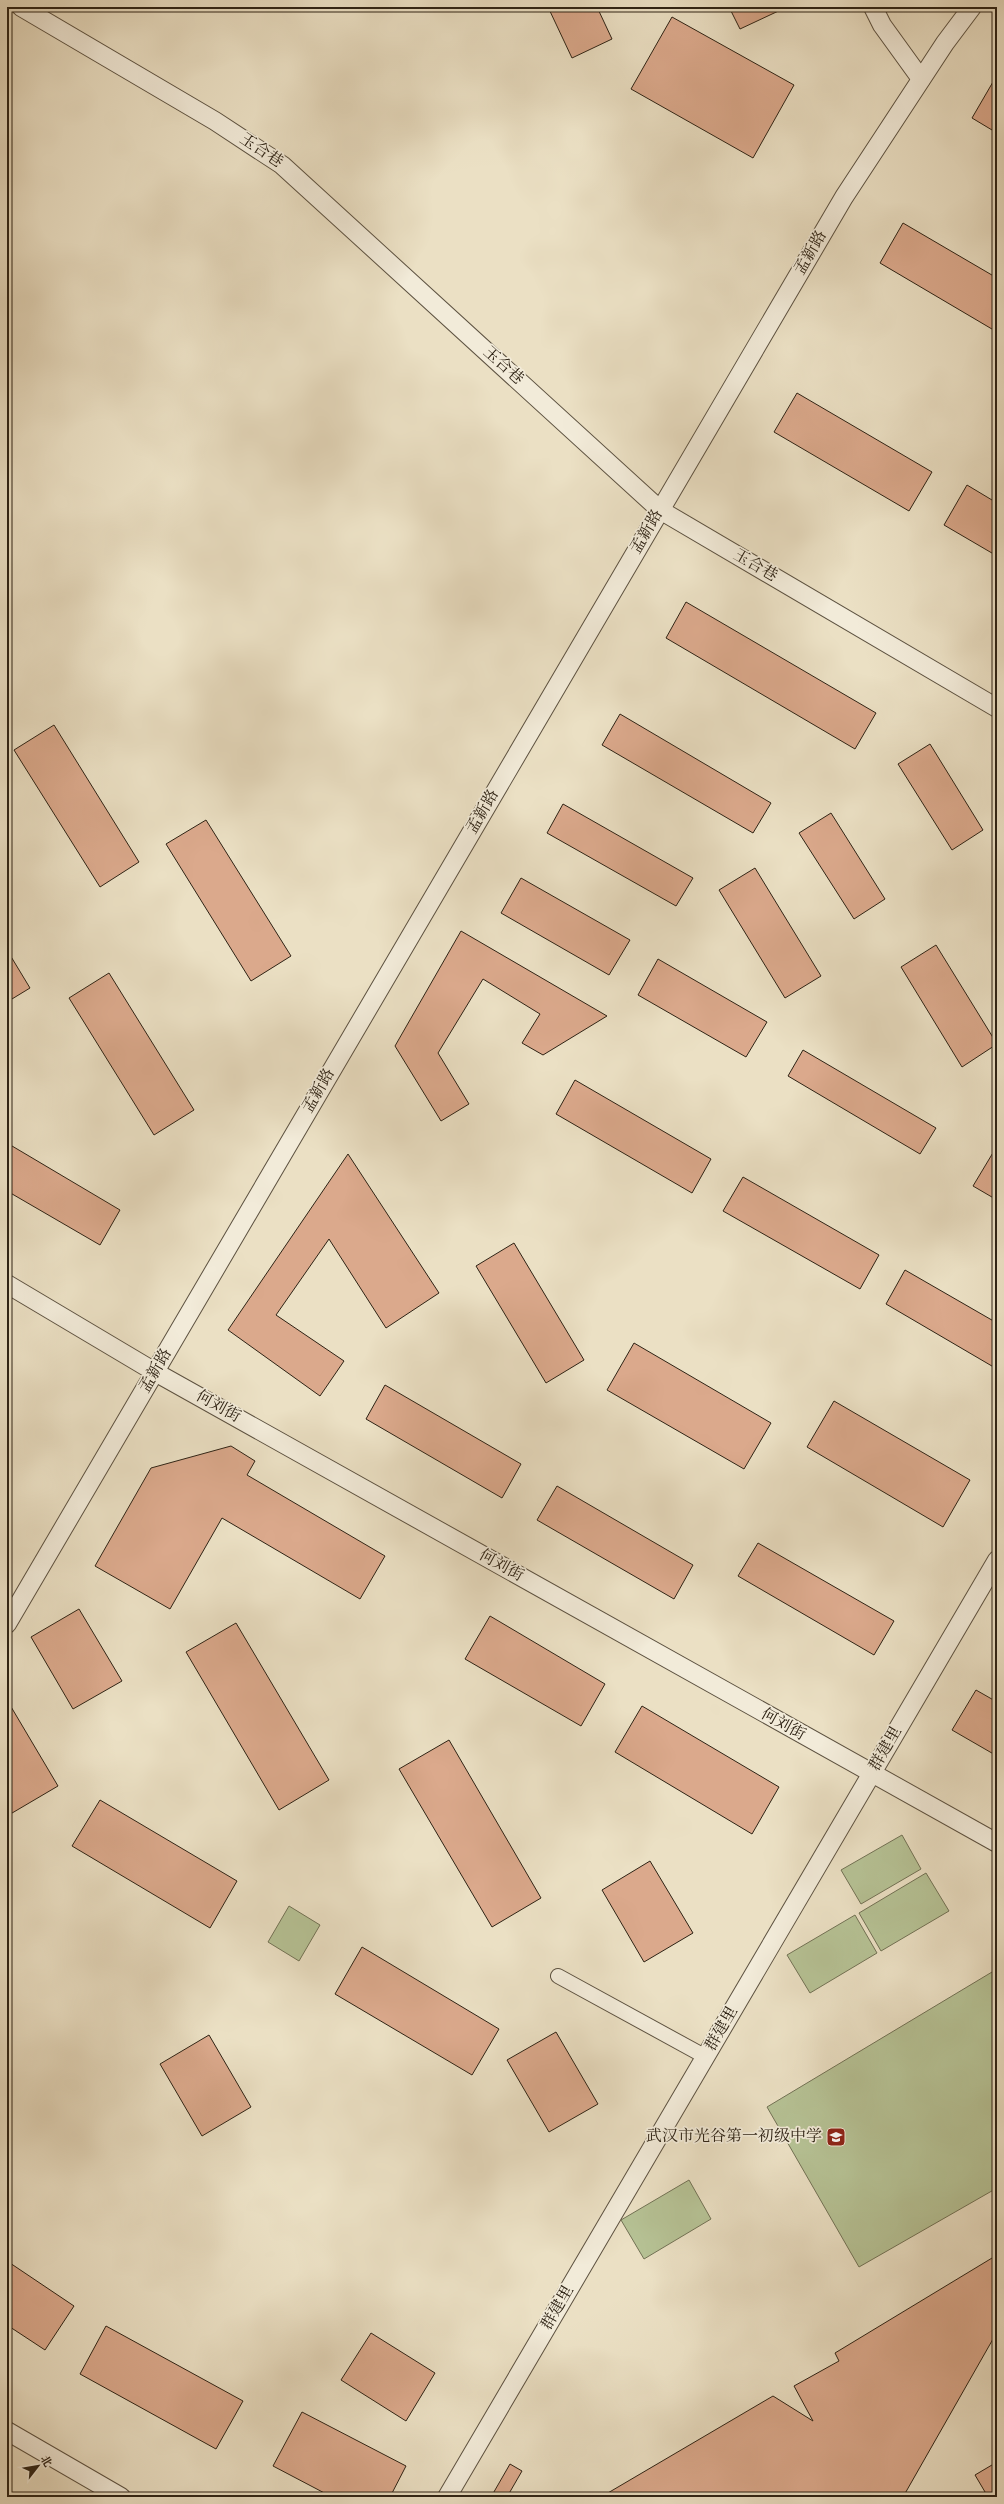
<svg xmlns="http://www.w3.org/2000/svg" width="1004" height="2504" font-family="'Old Standard TT','Noto Serif SC',serif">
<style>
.garden{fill:#b6c295;stroke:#727255}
.building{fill:#dba98c;stroke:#2e2315}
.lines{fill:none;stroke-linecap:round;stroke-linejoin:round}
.minor-casing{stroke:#5d5241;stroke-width:16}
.tertiary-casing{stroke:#5d5241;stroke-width:20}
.minor{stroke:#f2ebd9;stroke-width:14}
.tertiary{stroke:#f2ebd9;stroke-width:18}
.labels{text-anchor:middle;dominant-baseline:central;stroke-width:3.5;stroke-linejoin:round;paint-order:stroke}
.street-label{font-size:16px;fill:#2e2315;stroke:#f2ebd9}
.poi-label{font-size:16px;fill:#2e2315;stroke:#f2ebd9;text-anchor:end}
</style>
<rect width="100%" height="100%" fill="#ebe0c4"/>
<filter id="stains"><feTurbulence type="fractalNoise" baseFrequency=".005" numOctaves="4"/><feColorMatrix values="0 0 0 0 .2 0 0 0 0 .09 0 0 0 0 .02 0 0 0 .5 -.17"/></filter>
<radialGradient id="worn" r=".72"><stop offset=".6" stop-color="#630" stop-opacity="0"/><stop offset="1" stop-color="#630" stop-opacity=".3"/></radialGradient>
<!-- garden -->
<g class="garden">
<polygon points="902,1835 921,1869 861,1904 841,1870"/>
<polygon points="926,1873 949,1911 881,1951 859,1913"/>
<polygon points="289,1906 320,1925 299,1961 268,1942"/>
<polygon points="855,1915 877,1953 810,1993 787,1955"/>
<polygon points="997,1969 997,2188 859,2267 767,2107"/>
<polygon points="689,2180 711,2219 644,2259 621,2220"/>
</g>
<!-- building -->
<g class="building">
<polygon points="548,7 597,7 612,39 572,58"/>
<polygon points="729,7 787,7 740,29"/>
<polygon points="672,17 794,85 753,158 631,89"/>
<polygon points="997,75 997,133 972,118"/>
<polygon points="903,223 997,278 997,332 880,263"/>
<polygon points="797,393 932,472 909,511 774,432"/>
<polygon points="967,485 997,503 997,556 944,525"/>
<polygon points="686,602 876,713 855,749 666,638"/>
<polygon points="620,714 771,803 753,833 602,745"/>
<polygon points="54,725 139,862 100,887 14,750"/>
<polygon points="930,744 983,830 952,850 898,764"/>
<polygon points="563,804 693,878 676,906 547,833"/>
<polygon points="831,813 885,899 854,919 799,833"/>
<polygon points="206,820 291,956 251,981 166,844"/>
<polygon points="755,868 821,976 785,998 719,890"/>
<polygon points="521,878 630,940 609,975 501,913"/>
<polygon points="461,931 607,1016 543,1055 522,1043 540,1014 483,979 438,1053 469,1104 441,1121 395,1046"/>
<polygon points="936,945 997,1044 962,1067 901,967"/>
<polygon points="7,950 30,988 7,1002"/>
<polygon points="658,959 767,1022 746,1057 638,995"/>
<polygon points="109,973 194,1110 154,1135 69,998"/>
<polygon points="803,1050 936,1128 920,1154 788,1076"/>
<polygon points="575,1080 711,1159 692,1193 556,1114"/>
<polygon points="7,1143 120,1210 100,1245 7,1191"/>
<polygon points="997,1146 997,1200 973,1186"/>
<polygon points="348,1154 439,1293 386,1328 329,1239 276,1315 344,1361 320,1396 228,1330"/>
<polygon points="743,1177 879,1255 860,1289 723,1211"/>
<polygon points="514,1243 584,1360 546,1383 476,1266"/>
<polygon points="905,1270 997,1323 997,1369 886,1304"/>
<polygon points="634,1343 771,1423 744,1469 607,1390"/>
<polygon points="385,1385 521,1464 502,1498 366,1419"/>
<polygon points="834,1401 970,1480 943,1527 807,1447"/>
<polygon points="231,1446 255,1461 247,1475 385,1556 360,1599 222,1518 170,1609 95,1566 151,1468"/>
<polygon points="557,1486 693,1565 674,1599 537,1520"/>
<polygon points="758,1543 894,1621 874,1655 738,1576"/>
<polygon points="79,1609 122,1681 73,1709 31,1637"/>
<polygon points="490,1616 605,1684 581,1726 465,1659"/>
<polygon points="236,1623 329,1780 279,1810 186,1652"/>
<polygon points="976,1690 997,1702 997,1756 952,1730"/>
<polygon points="7,1700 58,1786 7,1816"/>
<polygon points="642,1706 779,1787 752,1834 615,1752"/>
<polygon points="449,1740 541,1898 492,1927 399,1769"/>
<polygon points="100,1800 237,1881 210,1928 72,1846"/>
<polygon points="650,1861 693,1933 644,1962 602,1890"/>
<polygon points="362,1947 499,2029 472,2075 335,1994"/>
<polygon points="556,2032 598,2104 549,2132 507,2060"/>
<polygon points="209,2035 251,2107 202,2136 160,2064"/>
<polygon points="997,2255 997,2332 903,2497 601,2497 773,2396 813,2421 794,2386 839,2361 835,2353"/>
<polygon points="7,2261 74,2306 45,2350 7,2325"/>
<polygon points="106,2326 243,2401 216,2449 80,2374"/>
<polygon points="371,2333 435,2373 406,2421 341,2380"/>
<polygon points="302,2412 406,2466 390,2497 332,2497 273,2466"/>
<polygon points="997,2462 997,2497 988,2497 975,2475"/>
<polygon points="510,2464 522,2471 507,2497 491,2497"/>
</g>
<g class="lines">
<defs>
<polyline id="minor" points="558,1976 706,2057"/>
<g id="tertiary">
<polyline points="21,7 215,121 282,165 660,510 997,708"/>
<polyline points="873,7 882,25 921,79"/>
<polyline points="7,1284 155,1372 997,1843"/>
<polyline points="7,1624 844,197 945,43 972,7"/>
<polyline points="7,2431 121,2497"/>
<polyline points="447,2497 997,1560"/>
</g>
</defs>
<!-- minor casing -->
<use href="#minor" class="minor-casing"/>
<!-- tertiary casing -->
<use href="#tertiary" class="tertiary-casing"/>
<!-- minor -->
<use href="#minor" class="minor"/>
<!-- tertiary -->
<use href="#tertiary" class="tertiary"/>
</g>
<!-- icons -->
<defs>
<symbol id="school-square" viewBox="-11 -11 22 22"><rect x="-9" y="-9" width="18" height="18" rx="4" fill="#8f2418" stroke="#f2ebd9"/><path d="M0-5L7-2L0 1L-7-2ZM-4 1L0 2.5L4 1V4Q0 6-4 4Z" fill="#fff"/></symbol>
</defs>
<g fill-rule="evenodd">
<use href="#school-square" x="825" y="2126" width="22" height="22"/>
</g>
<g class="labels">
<!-- street labels -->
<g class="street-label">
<text transform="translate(261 151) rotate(34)">玉合巷</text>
<text transform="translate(811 253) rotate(-60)">孟新路</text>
<text transform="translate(503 366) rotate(42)">玉合巷</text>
<text transform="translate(647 532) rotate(-60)">孟新路</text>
<text transform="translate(755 566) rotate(30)">玉合巷</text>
<text transform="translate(483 812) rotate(-60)">孟新路</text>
<text transform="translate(319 1091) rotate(-60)">孟新路</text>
<text transform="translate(156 1371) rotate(-60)">孟新路</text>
<text transform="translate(218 1407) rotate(29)">何刘街</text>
<text transform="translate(501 1566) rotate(29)">何刘街</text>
<text transform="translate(783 1725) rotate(29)">何刘街</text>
<text transform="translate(886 1749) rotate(-60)">群建里</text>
<text transform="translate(722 2029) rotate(-60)">群建里</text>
<text transform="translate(558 2308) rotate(-60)">群建里</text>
</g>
<!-- poi labels -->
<g class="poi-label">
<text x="822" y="2137">武汉市光谷第一初级中学</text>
</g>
</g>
<!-- margin -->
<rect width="1004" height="2504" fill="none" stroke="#ebe0c4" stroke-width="24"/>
<rect x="8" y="8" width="988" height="2488" fill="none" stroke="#2e2315" stroke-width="2"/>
<rect x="12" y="12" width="980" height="2480" fill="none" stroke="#2e2315"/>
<!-- north arrow -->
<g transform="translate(38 2466) rotate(59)" stroke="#f2ebd9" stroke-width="3" paint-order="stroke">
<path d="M0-3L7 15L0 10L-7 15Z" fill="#2e2315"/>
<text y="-6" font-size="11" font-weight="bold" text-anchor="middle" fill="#2e2315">北</text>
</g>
<rect width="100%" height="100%" filter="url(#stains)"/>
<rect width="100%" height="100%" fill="url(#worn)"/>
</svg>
